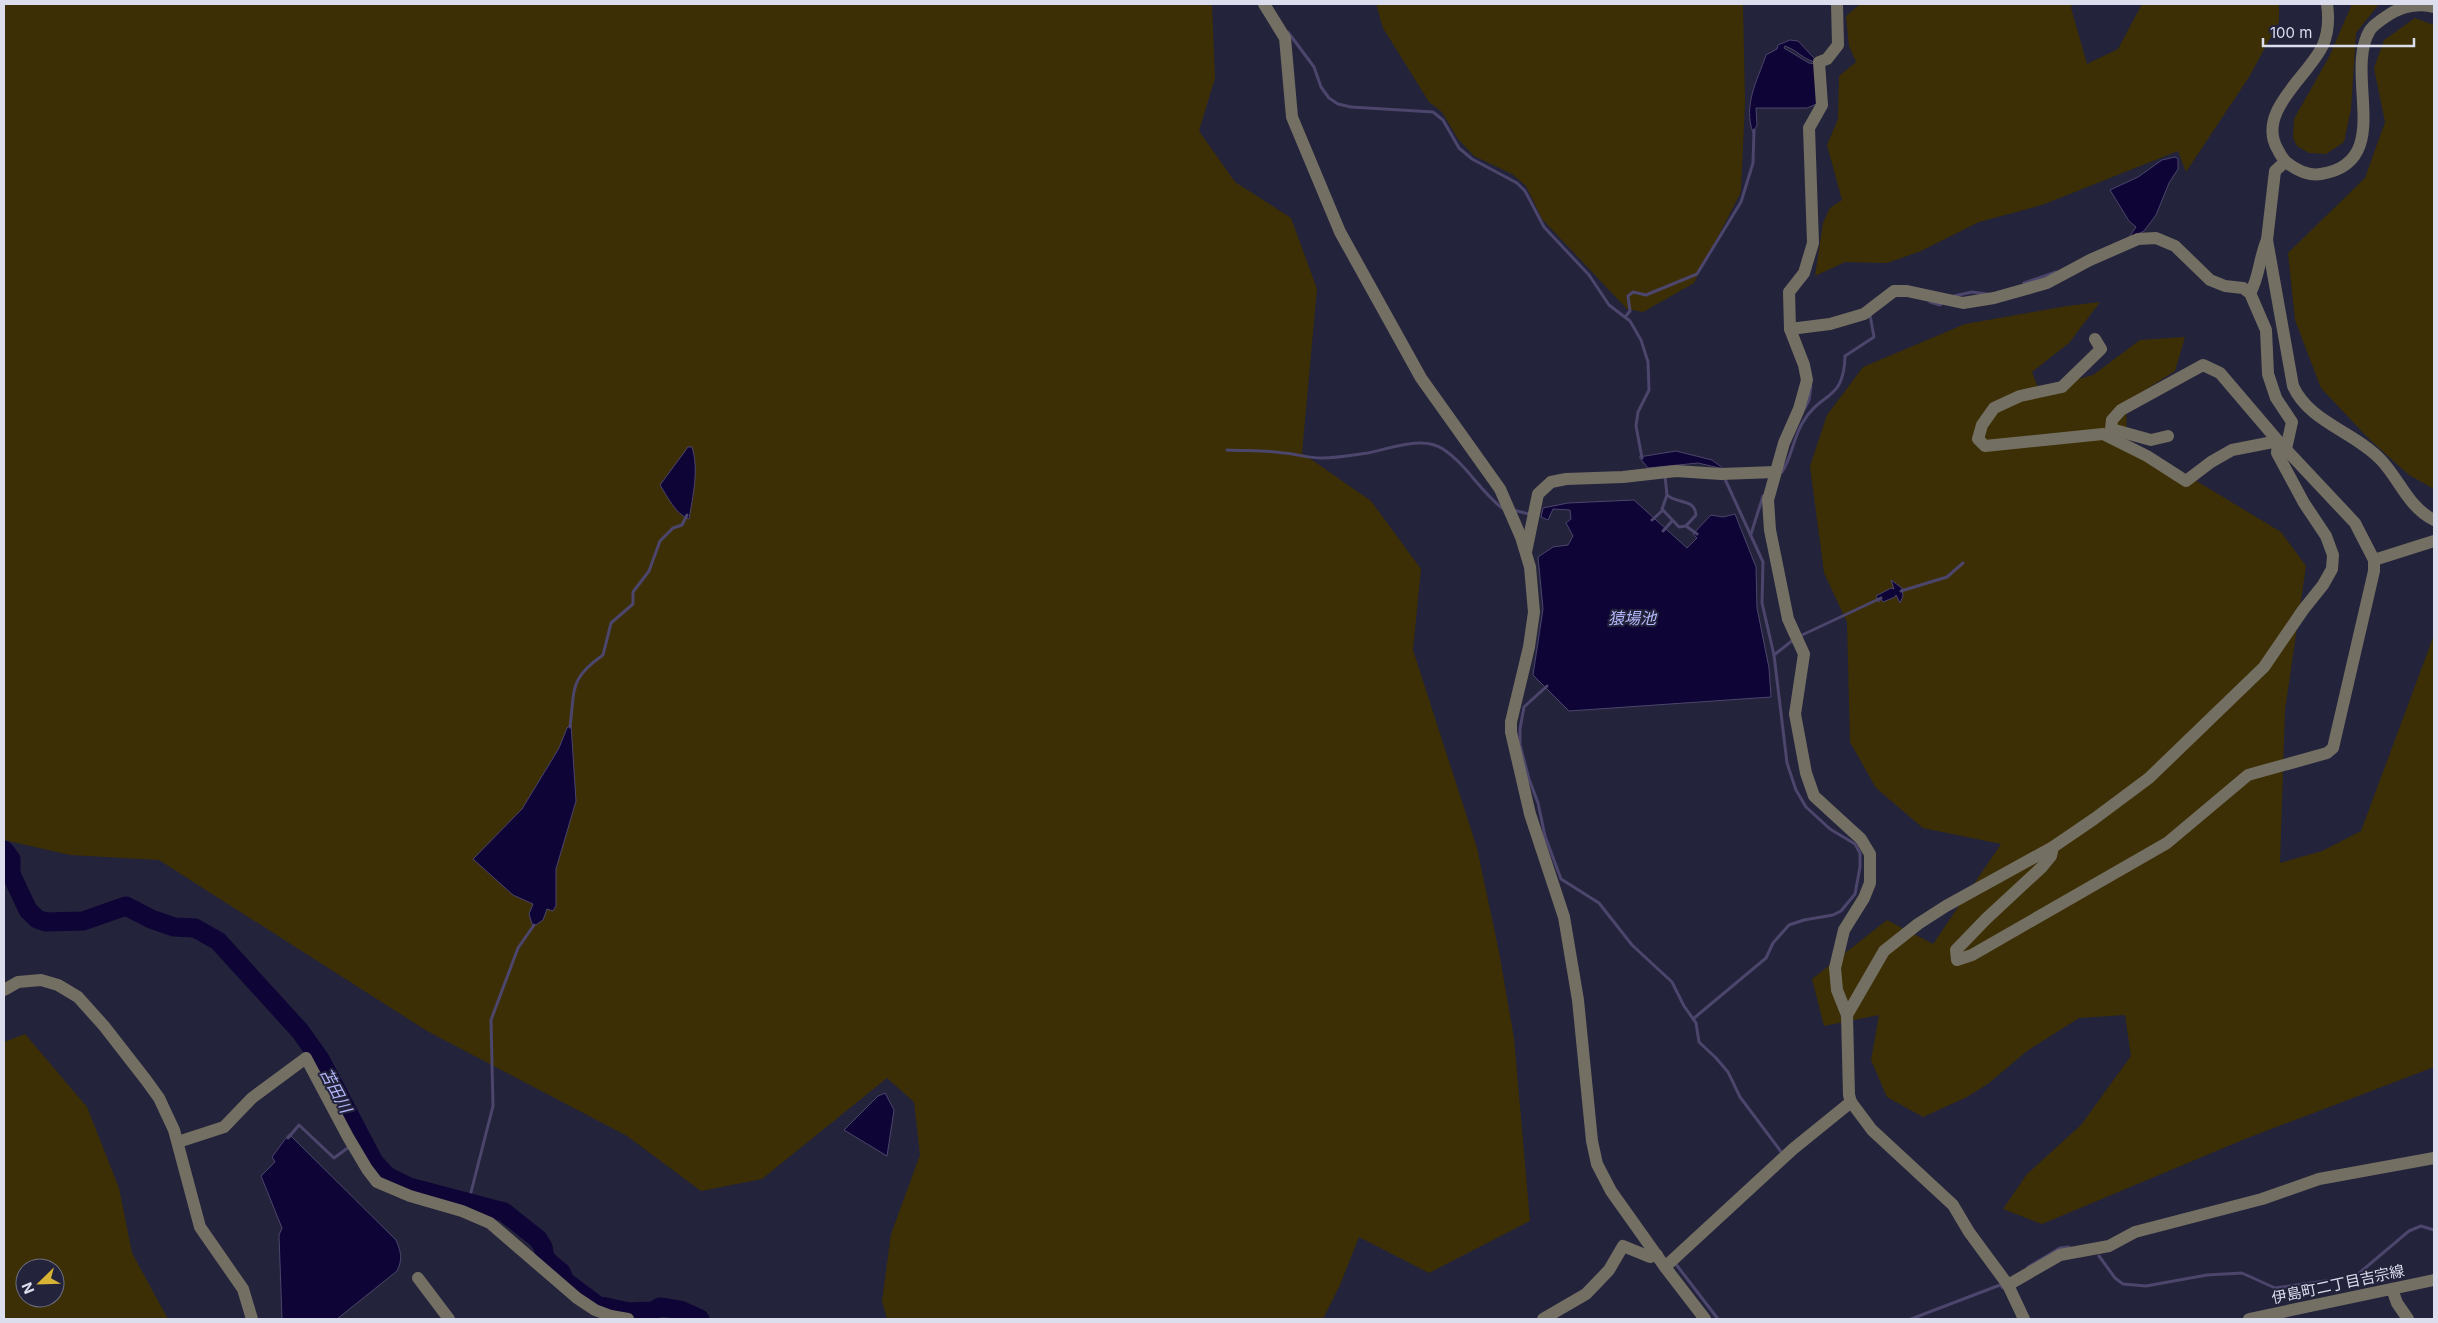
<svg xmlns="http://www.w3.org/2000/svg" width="2438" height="1323" font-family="Inter,'Noto Sans JP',sans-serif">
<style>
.green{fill:#3c2f05;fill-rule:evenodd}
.water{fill:#0e0435;stroke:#4c456c}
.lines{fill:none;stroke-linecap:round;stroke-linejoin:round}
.stream{stroke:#4c456c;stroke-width:3}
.river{stroke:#0e0435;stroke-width:19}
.minor{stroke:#746f63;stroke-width:12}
.labels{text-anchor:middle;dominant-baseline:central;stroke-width:4;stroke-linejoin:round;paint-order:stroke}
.street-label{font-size:15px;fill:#dcdeee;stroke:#23233b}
.water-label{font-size:16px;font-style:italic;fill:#b5b8fc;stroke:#23233b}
</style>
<rect width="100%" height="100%" fill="#23233b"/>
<!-- green -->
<g class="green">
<path d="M4 4H1212L1215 78 1199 131 1235 182 1291 218 1317 289 1302 453 1371 501 1421 569 1413 650 1477 848 1499 952 1514 1038 1530 1221 1429 1273 1359 1237 1340 1285 1323 1319H887L882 1301 891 1234 920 1155 914 1102 887 1078 762 1179 701 1191 627 1136 427 1031 159 860 70 855 4 840ZM692 447 695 476 662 481ZM571 724 576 801 556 869V906L529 914 534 904 473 859 522 809 559 748 567 728Z"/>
<polygon points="1376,4 1743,4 1745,102 1741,192 1694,283 1643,312 1627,309 1542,219 1526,186 1512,174 1474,156 1458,139 1442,112 1429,102 1383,28"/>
<polygon points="1860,4 2072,4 2071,8 2087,64 2118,49 2142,4 2279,4 2279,22 2249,77 2186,172 2178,151 2042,205 1979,222 1921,251 1887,263 1845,262 1815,276 1823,223 1830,208 1842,200 1827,145 1838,119 1839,76 1856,62 1849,46 1846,16"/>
<polygon points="2352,4 2379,4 2356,33 2351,109 2344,142 2326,154 2309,153 2297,146 2293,138 2294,119 2329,57"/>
<polygon points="2415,18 2434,25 2434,489 2409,475 2369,439 2321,388 2295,320 2288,253 2365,178 2385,122 2374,68 2384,40"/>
<polygon points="2100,302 2069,343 2032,372 2039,390 2093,375 2140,340 2185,337 2175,371 2126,402 2127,439 2281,532 2306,566 2285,710 2280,863 2322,851 2361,831 2434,635 2434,1067 2245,1139 2042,1224 2003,1209 2027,1174 2081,1125 2131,1056 2125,1015 2079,1018 2027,1051 1989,1083 1967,1097 1923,1117 1887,1097 1871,1060 1879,1015 1824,1026 1812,979 1887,920 1933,944 2001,844 1923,828 1876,788 1850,742 1847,622 1824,573 1810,466 1827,415 1863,367 1965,324 2067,306"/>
<path d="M25 1034 87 1107 119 1188 132 1253 168 1319H4V1042ZM25 1268H55V1298H25Z"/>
</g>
<!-- water -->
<g class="water">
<path d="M1790 40 1798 41 1815 59 1816 62C1805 61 1797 50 1785 46L1784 48 1809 63 1816 64 1819 103 1807 108H1756L1757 125 1753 133C1743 104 1757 82 1766 55L1777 49 1778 45Z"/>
<polygon points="2175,157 2178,159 2178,169 2169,183 2156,215 2144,231 2128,239 2136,227 2129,221 2110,190 2138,177 2162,160"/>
<path d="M688 447H692C699 469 693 496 689 519 676 515 667 496 660 485Z"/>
<polygon points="1676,451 1712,460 1724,469 1698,463 1648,468 1639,457"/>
<polygon points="1634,500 1687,548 1697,538 1693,534 1711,515 1723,517 1735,514 1756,567 1757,608 1769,668 1771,697 1569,711 1533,675 1543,609 1538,557 1553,547 1568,545 1573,536 1566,523 1571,519 1570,510 1553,509 1548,520 1541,517 1543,508 1568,503"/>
<polygon points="1891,580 1902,588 1903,596 1900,603 1896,595 1895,597 1883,602 1881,599 1879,602 1876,596 1891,588 1894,589"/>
<polygon points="571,724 576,801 556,869 556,906 553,911 547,909 543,920 533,927 529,914 533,904 513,895 473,859 522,809 559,748 567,728"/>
<polygon points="885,1093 894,1110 887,1156 844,1130 878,1096"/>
<path d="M289 1134 396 1240C401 1252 403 1259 397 1271L337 1319H282L279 1235 282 1228 261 1176 275 1162 272 1157Z"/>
</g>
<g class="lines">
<!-- stream -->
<g class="stream">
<polyline points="1288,32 1314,67 1321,87 1329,98 1338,104 1351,107 1433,112 1443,120 1459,148 1472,159 1517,183 1525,191 1544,227 1589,275 1609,305 1630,321 1641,340 1648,362 1649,390 1638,412 1636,426 1642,458"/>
<polyline points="2024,283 2056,272"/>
<polyline points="1954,296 1972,292 1987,294"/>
<polyline points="1930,302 1940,305 1943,302"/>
<polyline points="1625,317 1630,311 1628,296 1633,292 1646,295 1697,274 1741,202 1753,163 1754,130"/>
<polyline points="1805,408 1809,400 1811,386"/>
<path d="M1227 450C1246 451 1265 450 1284 453 1297 454 1308 458 1322 458 1337 458 1353 455 1368 453 1389 449 1422 435 1443 449 1466 464 1480 491 1502 508"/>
<path d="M1782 472C1792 457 1793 438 1803 422 1821 391 1844 402 1845 356L1874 337 1870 315"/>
<polyline points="1665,476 1667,495 1662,509 1679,527 1686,526 1697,534"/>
<path d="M1667 495C1676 504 1695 498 1696 515L1686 526"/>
<polyline points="1513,510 1529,514"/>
<polyline points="1652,520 1663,510"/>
<polyline points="1663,531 1672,521"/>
<polyline points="1751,534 1763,496"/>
<polyline points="1901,591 1947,577 1963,563"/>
<polyline points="1800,636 1881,598"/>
<polyline points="1774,655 1793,640"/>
<polyline points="1547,686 1524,707 1520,729 1520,745 1529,779 1538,803 1545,836 1561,879 1599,903 1632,945 1672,982 1684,1006 1696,1023 1699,1042 1716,1058 1728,1072 1740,1097 1782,1153 1781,1154"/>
<path d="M570 727C575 688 569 679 603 655L611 623 633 604V592L649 571 660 541 673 528 682 525 687 515"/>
<polyline points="1693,1019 1766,958 1773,943 1789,925 1804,920 1833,915 1841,911 1855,894 1860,867 1860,853 1855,844 1830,829 1806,807 1796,790 1787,763 1774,655 1762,603 1763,562 1724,477"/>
<polyline points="288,1138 299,1125 334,1158 349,1147"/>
<polyline points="468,1204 493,1106 491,1020 518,948 534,925"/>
<polyline points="2099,1256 2115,1278 2123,1284 2146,1286 2207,1275 2242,1273 2275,1288 2346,1278 2358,1274 2409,1231 2421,1226 2434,1230"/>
<polyline points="1675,1263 1718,1319"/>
<polyline points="2028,1267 2060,1248 2069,1247"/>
<polyline points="1911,1319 2000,1285 2003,1288"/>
</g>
<!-- river -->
<polyline class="river" points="4,850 11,859 11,874 28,910 37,919 46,922 83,921 126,906 151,919 174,927 195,928 218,941 300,1031 320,1059 374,1162 387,1176 409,1187 504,1212 538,1239 543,1247 545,1257 550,1263 561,1272 565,1281 597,1305 629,1312 653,1311 660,1307 668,1308 680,1310 700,1319"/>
<!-- minor -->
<g class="minor">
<polyline points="1264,4 1285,38 1292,117 1340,232 1421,378 1500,489 1521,537 1530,567 1534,612 1529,647 1511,722 1511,732 1530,814 1564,917 1578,1000 1592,1141 1597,1164 1611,1191 1665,1267 1705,1319"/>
<polyline points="1837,4 1838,45 1827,59 1819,62 1822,105 1809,128 1813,243 1804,273 1789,292 1790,329 1804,365 1807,380 1799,409 1784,443 1768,500 1770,530 1788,619 1804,654 1795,714 1806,773 1814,796 1861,839 1870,854 1870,883 1864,898 1844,930 1835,968 1837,990 1847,1015 1849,1095 1851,1102 1872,1130 1953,1205 1969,1232 2008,1285 2024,1319"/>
<path d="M2327 4C2329 18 2329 31 2323 45 2309 76 2255 112 2278 150 2280 154 2283 159 2286 162 2297 171 2308 176 2321 174 2396 162 2343 74 2370 30 2374 24 2384 18 2390 14 2402 6 2421 3 2434 7"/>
<path d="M2285 162 2275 171 2267 240 2293 386C2309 422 2355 432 2381 460 2400 480 2408 507 2434 520"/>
<path d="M2250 293C2259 279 2259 258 2267 240"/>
<polyline points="1790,329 1830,324 1864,314 1894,291 1907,291 1963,303 1994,298 2047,283 2090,260 2138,239 2156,238 2175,246 2210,280 2225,286 2243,288 2250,293 2266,330 2268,374 2276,398 2292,422 2286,449"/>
<polyline points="2095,339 2101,349 2062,387 2020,396 1994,408 1982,425 1978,439 1985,446 2103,434 2147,456 2186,481 2211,462 2232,450 2278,441"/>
<polyline points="1526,552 1538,494 1551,482 1566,479 1623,477 1676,471 1721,474 1775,472"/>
<polyline points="2374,560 2434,541"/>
<polyline points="2053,847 2051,856 2042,867 1986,919 1956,950 1957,960 1972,955 2167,843 2248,775 2327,753 2333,748 2374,571 2374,560 2355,523 2278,441 2220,373 2203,365 2121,410 2112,420 2111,429 2151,440 2168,436"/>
<polyline points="4,990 18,982 41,980 58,985 78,997 104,1026 146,1080 159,1098 174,1130 200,1227 243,1289 252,1319"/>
<polyline points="1847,1015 1884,951 1918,924 1946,906 2053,847 2094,819 2149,778 2264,667 2303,610 2323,585 2332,569 2333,555 2326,536 2304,503 2277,453 2278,441"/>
<polyline points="178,1142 224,1127 252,1098 306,1058 348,1137 367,1169 377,1182 410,1196 462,1211 490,1223 577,1298 595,1310 611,1316 628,1319"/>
<polyline points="1665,1267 1793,1149 1851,1102"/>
<polyline points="418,1278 449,1319"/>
<polyline points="2008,1285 2060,1255 2109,1246 2135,1232 2262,1199 2319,1179 2434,1158"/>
<polyline points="2392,1289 2397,1303 2408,1319"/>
<polyline points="1543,1319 1586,1294 1609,1270 1623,1246 1650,1257 1657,1255"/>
<polyline points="2249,1319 2434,1280"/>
</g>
</g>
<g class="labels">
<!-- street labels -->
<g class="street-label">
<text transform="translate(2338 1284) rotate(-12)">伊島町二丁目吉宗線</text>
</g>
<!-- water labels -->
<g class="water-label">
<text x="1632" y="618">猿場池</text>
<text transform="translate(336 1090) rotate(62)">苫田川</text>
</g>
</g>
<!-- border -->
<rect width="2438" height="1323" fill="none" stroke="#dcdeee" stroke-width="10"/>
<!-- north arrow -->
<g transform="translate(40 1283) rotate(247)"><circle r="24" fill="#23233b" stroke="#6d6e83"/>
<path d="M0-4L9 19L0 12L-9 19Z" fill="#d9b334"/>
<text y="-8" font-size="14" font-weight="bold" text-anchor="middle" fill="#dcdeee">N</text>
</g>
<!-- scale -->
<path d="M2263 38v8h151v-8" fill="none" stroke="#dcdeee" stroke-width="2.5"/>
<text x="2270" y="38" font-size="15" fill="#dcdeee" stroke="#23233b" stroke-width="4" paint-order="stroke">100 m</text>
</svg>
